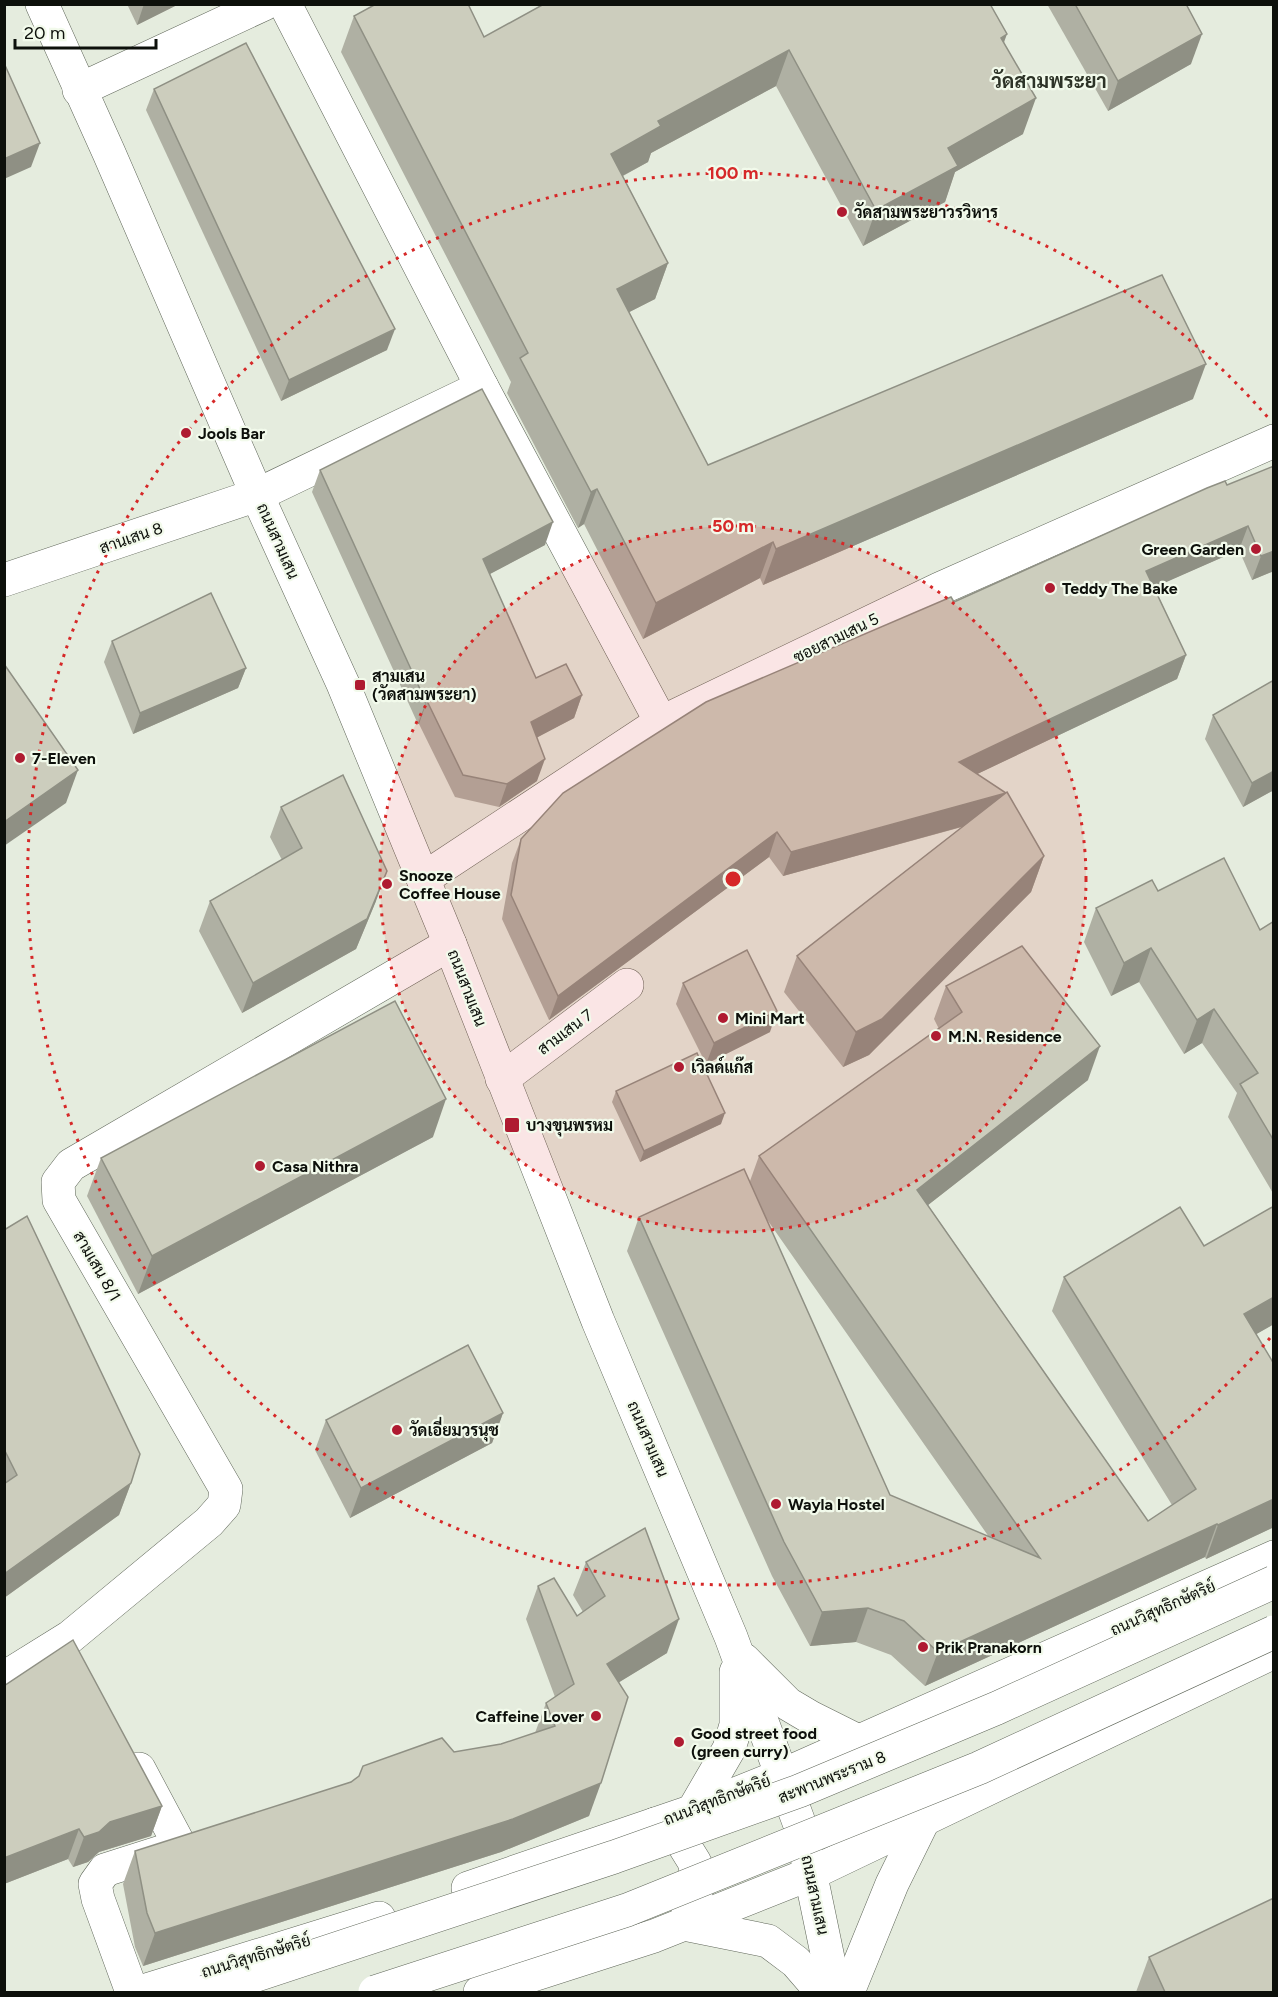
<svg xmlns="http://www.w3.org/2000/svg" width="1278" height="1997" font-family="Figtree,Sarabun,sans-serif">
<style>
.lines{fill:none;stroke-linecap:round;stroke-linejoin:round}
.street-casing{stroke:#5f6659;stroke-width:34}
.secondary-casing{stroke:#5f6659;stroke-width:34}
.street{stroke:#fff;stroke-width:33}
.secondary{stroke:#fff;stroke-width:33}
.secondary-bridge-casing{stroke:#5f6659;stroke-width:34;stroke-linecap:butt}
.secondary-bridge{stroke:#fff;stroke-width:33}
.wall{fill:#afb0a3;fill-rule:evenodd}
.shaded-wall{fill:#8f9084}
.building{fill:#cccdbd;stroke:#8f9084;stroke-width:1.5}
.ring{fill:none;stroke:#d62828;stroke-width:3;stroke-dasharray:3 6}
.poi-dot{fill:#af1b31;stroke:#f2faeb;stroke-width:2}
.labels{text-anchor:middle;dominant-baseline:central;stroke-width:4.5;stroke-linejoin:round;paint-order:stroke}
.poi-label{font-size:16px;font-weight:bold;fill:#0d100b;stroke:#f2faeb;text-anchor:start}
.street-label{font-size:16px;fill:#0d100b;stroke:#f2faeb}
.quarter-label{font-size:20px;font-weight:bold;fill:#2d3327;stroke:#f2faeb}
.centre{fill:#d62828;stroke:#f2faeb;stroke-width:3}
.ring-label{font-size:18px;text-anchor:middle;font-weight:bold;fill:#d62828;stroke:#f2faeb;stroke-width:4.5;stroke-linejoin:round;paint-order:stroke}
</style>
<rect width="100%" height="100%" fill="#e5ecde"/>
<g class="lines">
<defs>
<g id="street">
<polyline points="285,4 482,387 661,722"/>
<polyline points="79,90 264,4"/>
<polyline points="4,580 257,495 482,387"/>
<polyline points="423,879 658,724 939,589 1274,441"/>
<polyline points="502,1079 627,985"/>
<polyline points="4,1678 70,1637 209,1522 224,1505 226,1489 59,1200 58,1182 71,1165 450,944"/>
<polyline points="139,1769 180,1846"/>
<polyline points="132,1992 98,1899 95,1884 105,1870 174,1848"/>
</g>
<g id="secondary">
<polyline points="42,4 109,153 257,495 343,684 450,944 598,1321 731,1637 801,1828 835,1992"/>
<polyline points="744,1660 788,1704 810,1717 860,1742"/>
<polyline points="693,1811 729,1749 736,1725 736,1672"/>
<polyline points="655,1824 679,1837 695,1863 697,1889 687,1905"/>
<polyline points="468,1888 693,1811 783,1775 1274,1557"/>
<polyline points="684,1924 768,1941 796,1962 822,1992"/>
<polyline points="140,1992 379,1918"/>
<polyline points="480,1992 654,1936 810,1874 1274,1652"/>
<polyline points="848,1992 892,1884 924,1819"/>
</g>
</defs>
<!-- street casing -->
<use href="#street" class="street-casing"/>
<!-- secondary casing -->
<use href="#secondary" class="secondary-casing"/>
<!-- street -->
<use href="#street" class="street"/>
<!-- secondary -->
<use href="#secondary" class="secondary"/>
<defs>
<g id="secondary-bridge">
<polyline points="205,1992 614,1857 799,1791 997,1708 1274,1582"/>
<polyline points="375,1992 627,1910 979,1768 1274,1632"/>
</g>
</defs>
<!-- secondary-bridge casing -->
<use href="#secondary-bridge" class="secondary-bridge-casing"/>
<!-- secondary-bridge -->
<use href="#secondary-bridge" class="secondary-bridge"/>
</g>
<!-- wall -->
<g class="wall">
<polygon points="127,4 179,4 137,25"/>
<polygon points="1047,4 1186,4 1191,64 1108,111"/>
<polygon points="354,16 484,37 1004,42 1023,134 955,172 945,202 863,246 776,86 651,153 648,162 623,176 668,263 655,299 629,312 708,465 1193,399 763,585 760,578 643,639 584,524 578,528 507,393 511,382 341,52"/>
<polygon points="154,89 387,350 281,401 146,110"/>
<polygon points="320,470 545,545 489,574 536,678 582,695 574,718 537,737 537,781 499,807 455,797 419,724 418,724 312,492"/>
<polygon points="1225,481 1274,571 1252,580 1239,550 1154,587 1186,655 1177,679 977,774 1044,856 1031,892 869,1055 843,1067 784,992 797,956 962,827 783,876 769,857 549,1020 502,919 512,863 521,839 954,602"/>
<polygon points="112,641 246,668 238,688 133,734 104,662"/>
<polygon points="1274,680 1274,790 1243,807 1205,739 1213,715"/>
<polygon points="281,807 376,901 356,949 242,1013 199,931 210,901 282,860 270,837"/>
<polygon points="1158,891 1260,930 1274,921 1274,1195 1228,1117 1237,1093 1202,1043 1184,1054 1139,982 1111,996 1084,942 1096,908"/>
<polygon points="683,983 770,1032 706,1064 676,1004"/>
<path d="M946 986 1088 1080 928 1205 1148 1521 1172 1505 1052 1311 1064 1277 1204 1246 1274 1206V1324L1256 1334 1274 1527 1206 1559 1205 1557 925 1686 891 1655 856 1642 810 1646 772 1576 627 1251 639 1217 750 1181 759 1156 939 1029 934 1019ZM766 1218 989 1537 890 1495Z"/>
<polygon points="616,1091 721,1124 640,1162 612,1102"/>
<polygon points="433,1137 138,1294 87,1196 101,1158"/>
<polygon points="4,1230 131,1483 119,1515 4,1598"/>
<polygon points="503,1413 492,1443 350,1518 315,1450 326,1420"/>
<polygon points="586,1562 667,1653 619,1682 589,1816 501,1852 143,1966 135,1947 123,1884 135,1851 454,1752 501,1744 535,1733 546,1703 555,1697 526,1619 538,1586 577,1616 583,1612 573,1595"/>
<polygon points="4,1686 162,1806 151,1836 99,1852 88,1862 73,1867 68,1859 4,1884"/>
<polygon points="1149,1957 1274,1992 1136,1992"/>
</g>
<!-- shaded-wall -->
<g class="shaded-wall">
<polygon points="144,4 179,4 137,25"/>
<polygon points="1007,34 994,70 1001,38"/>
<polygon points="1202,34 1191,64 1108,111 1118,81"/>
<polygon points="789,50 776,86 651,153 648,162 598,189 611,154 658,121"/>
<polygon points="1036,98 1023,134 955,172 945,202 863,246 876,210 948,148"/>
<polygon points="40,143 31,167 4,179 4,159"/>
<polygon points="668,263 655,299 604,325 617,289"/>
<polygon points="395,329 387,350 281,401 289,380"/>
<polygon points="1206,364 1193,399 763,585 776,549"/>
<polygon points="597,489 584,524 578,528 591,492"/>
<polygon points="553,522 545,545 475,582 483,559"/>
<polygon points="1248,526 1239,550 1137,595 1146,571"/>
<polygon points="773,542 760,578 643,639 656,603"/>
<polygon points="1274,551 1274,571 1252,580 1261,556"/>
<polygon points="1186,655 1177,679 950,787 959,762"/>
<polygon points="246,668 238,688 133,734 140,713"/>
<polygon points="582,695 574,718 523,745 531,722"/>
<polygon points="427,701 419,724 418,724 426,702"/>
<polygon points="545,759 537,781 499,807 507,784"/>
<polygon points="78,770 66,803 4,846 4,822"/>
<polygon points="1274,771 1274,790 1243,807 1252,783"/>
<polygon points="1006,793 997,817 783,876 791,852"/>
<polygon points="777,832 769,857 549,1020 558,996"/>
<polygon points="1044,856 1031,892 869,1055 843,1067 856,1032"/>
<polygon points="387,871 376,901 356,949 242,1013 253,983"/>
<polygon points="1151,948 1139,982 1111,996 1124,963"/>
<polygon points="1214,1009 1202,1043 1184,1054 1197,1020"/>
<polygon points="777,1011 770,1032 706,1064 714,1043"/>
<polygon points="1100,1046 1088,1080 905,1223 917,1190"/>
<polygon points="446,1099 433,1137 138,1294 152,1256"/>
<polygon points="725,1113 721,1124 640,1162 644,1151"/>
<polygon points="1274,1297 1274,1324 1232,1348 1244,1314"/>
<polygon points="503,1413 492,1443 350,1518 361,1488"/>
<polygon points="131,1483 119,1515 4,1598 4,1574"/>
<polygon points="1274,1499 1274,1527 1206,1559 1218,1525"/>
<polygon points="1217,1524 1205,1557 925,1686 938,1652"/>
<polygon points="868,1608 856,1642 810,1646 822,1612"/>
<polygon points="679,1619 667,1653 595,1697 607,1664"/>
<polygon points="601,1783 589,1816 501,1852 143,1966 155,1933"/>
<polygon points="162,1806 151,1836 99,1852 88,1862 73,1867 84,1837 110,1822"/>
<polygon points="79,1829 68,1859 4,1884 4,1858"/>
</g>
<!-- building -->
<g class="building">
<polygon points="376,4 468,4 484,37 544,4 990,4 1007,34 1001,38 1036,98 948,148 958,166 876,210 789,50 658,121 661,126 611,154 668,263 617,289 708,465 1162,275 1206,364 776,549 773,542 656,603 597,489 591,492 520,358 528,353 354,16"/>
<polygon points="1075,4 1186,4 1202,34 1118,81"/>
<polygon points="246,43 395,329 289,380 154,89"/>
<polygon points="4,63 40,143 4,159"/>
<polygon points="482,389 553,522 483,559 536,678 566,664 582,695 531,722 545,759 507,784 463,775 427,701 426,702 320,470"/>
<polygon points="1274,466 1274,551 1261,556 1248,526 1146,571 1186,655 959,762 1006,793 791,852 777,832 558,996 511,895 521,839 563,793 706,702 951,597 954,602 1207,488 1225,481 1227,485"/>
<polygon points="211,593 246,668 140,713 112,641"/>
<polygon points="4,664 78,770 4,822"/>
<polygon points="1274,680 1274,771 1252,783 1213,715"/>
<polygon points="343,775 387,871 367,919 253,983 210,901 302,848 281,807"/>
<polygon points="1007,792 1044,856 882,1019 856,1032 797,956"/>
<polygon points="1224,858 1260,930 1274,921 1274,1141 1240,1084 1258,1073 1214,1009 1197,1020 1151,948 1124,963 1096,908 1152,880 1158,891"/>
<polygon points="1022,946 1100,1046 917,1190 1148,1521 1196,1489 1064,1277 1180,1207 1204,1246 1274,1206 1274,1297 1244,1314 1274,1364 1274,1499 1218,1525 1217,1524 938,1652 904,1621 868,1608 822,1612 784,1542 639,1217 744,1169 890,1495 1040,1558 759,1156 962,1012 946,986"/>
<polygon points="747,950 777,1011 714,1043 683,983"/>
<polygon points="395,1001 446,1099 152,1256 101,1158"/>
<polygon points="697,1053 725,1113 644,1151 616,1091"/>
<polygon points="27,1216 140,1454 131,1483 4,1574 4,1484 17,1475 4,1449 4,1230"/>
<polygon points="468,1345 503,1413 361,1488 326,1420"/>
<polygon points="645,1528 679,1619 607,1664 628,1697 601,1783 513,1819 155,1933 147,1913 135,1851 351,1782 359,1776 363,1766 442,1738 454,1752 501,1744 555,1726 546,1703 574,1684 538,1586 554,1578 577,1616 605,1596 586,1562"/>
<polygon points="73,1640 162,1806 110,1822 99,1832 84,1837 79,1829 4,1858 4,1686"/>
<polygon points="1274,1898 1274,1992 1165,1992 1149,1957"/>
</g>
<!-- distance rings -->
<circle cx="733" cy="879" r="353" fill="#d62828" fill-opacity=".12"/>
<g class="ring">
<circle cx="733" cy="879" r="353"/>
<path d="M1270 1338A706 706 0 1 1 1270 420"/>
</g>
<!-- markers -->
<g class="poi-dot">
<circle cx="842" cy="212" r="6"/>
<circle cx="186" cy="433" r="6"/>
<circle cx="1256" cy="549" r="6"/>
<circle cx="1050" cy="588" r="6"/>
<rect x="354" y="679" width="12" height="12" rx="3"/>
<circle cx="20" cy="758" r="6"/>
<circle cx="387" cy="884" r="6"/>
<circle cx="723" cy="1018" r="6"/>
<circle cx="936" cy="1036" r="6"/>
<circle cx="679" cy="1067" r="6"/>
<rect x="504" y="1117" width="16" height="16" rx="3"/>
<circle cx="260" cy="1166" r="6"/>
<circle cx="397" cy="1430" r="6"/>
<circle cx="776" cy="1504" r="6"/>
<circle cx="923" cy="1647" r="6"/>
<circle cx="596" cy="1716" r="6"/>
<circle cx="679" cy="1742" r="6"/>
</g>
<g class="labels">
<!-- poi labels -->
<g class="poi-label">
<text x="854" y="212">วัดสามพระยาวรวิหาร</text>
<text x="198" y="433">Jools Bar</text>
<text x="1244" y="549" text-anchor="end">Green Garden</text>
<text x="1062" y="588">Teddy The Bake</text>
<text x="372" y="676">สามเสน<tspan x="372" dy="18">(วัดสามพระยา)</tspan></text>
<text x="32" y="758">7-Eleven</text>
<text x="399" y="875">Snooze<tspan x="399" dy="18">Coffee House</tspan></text>
<text x="735" y="1018">Mini Mart</text>
<text x="948" y="1036">M.N. Residence</text>
<text x="691" y="1067">เวิลด์แก๊ส</text>
<text x="526" y="1125">บางขุนพรหม</text>
<text x="272" y="1166">Casa Nithra</text>
<text x="409" y="1430">วัดเอี่ยมวรนุช</text>
<text x="788" y="1504">Wayla Hostel</text>
<text x="935" y="1647">Prik Pranakorn</text>
<text x="584" y="1716" text-anchor="end">Caffeine Lover</text>
<text x="691" y="1733">Good street food<tspan x="691" dy="18">(green curry)</tspan></text>
</g>
<!-- street labels -->
<g class="street-label">
<text transform="translate(131 538) rotate(-19)">สานเสน 8</text>
<text transform="translate(278 541) rotate(66)">ถนนสามเสน</text>
<text transform="translate(836 638) rotate(-26)">ซอยสามเสน 5</text>
<text transform="translate(467 988) rotate(69)">ถนนสามเสน</text>
<text transform="translate(565 1032) rotate(-37)">สามเสน 7</text>
<text transform="translate(97 1266) rotate(60)">สามเสน 8/1</text>
<text transform="translate(648 1439) rotate(67)">ถนนสามเสน</text>
<text transform="translate(1163 1608) rotate(-24)">ถนนวิสุทธิกษัตริย์</text>
<text transform="translate(832 1777) rotate(-22)">สะพานพระราม 8</text>
<text transform="translate(717 1800) rotate(-21)">ถนนวิสุทธิกษัตริย์</text>
<text transform="translate(815 1895) rotate(78)">ถนนสามเสน</text>
<text transform="translate(256 1956) rotate(-17)">ถนนวิสุทธิกษัตริย์</text>
</g>
<!-- quarter labels -->
<g class="quarter-label">
<text x="1049" y="81">วัดสามพระยา</text>
</g>
</g>
<circle cx="733" cy="879" r="9" class="centre"/>
<g class="ring-label">
<text x="733" y="179">100 m</text>
<text x="733" y="532">50 m</text>
</g>
<!-- border -->
<rect width="1278" height="1997" fill="none" stroke="#0d100b" stroke-width="12"/>
<!-- scale -->
<path d="M15 39v9h141v-9" fill="none" stroke="#0d100b" stroke-width="3"/>
<text x="24" y="39" font-size="18" fill="#0d100b" stroke="#f2faeb" stroke-width="4.5" paint-order="stroke">20 m</text>
</svg>
